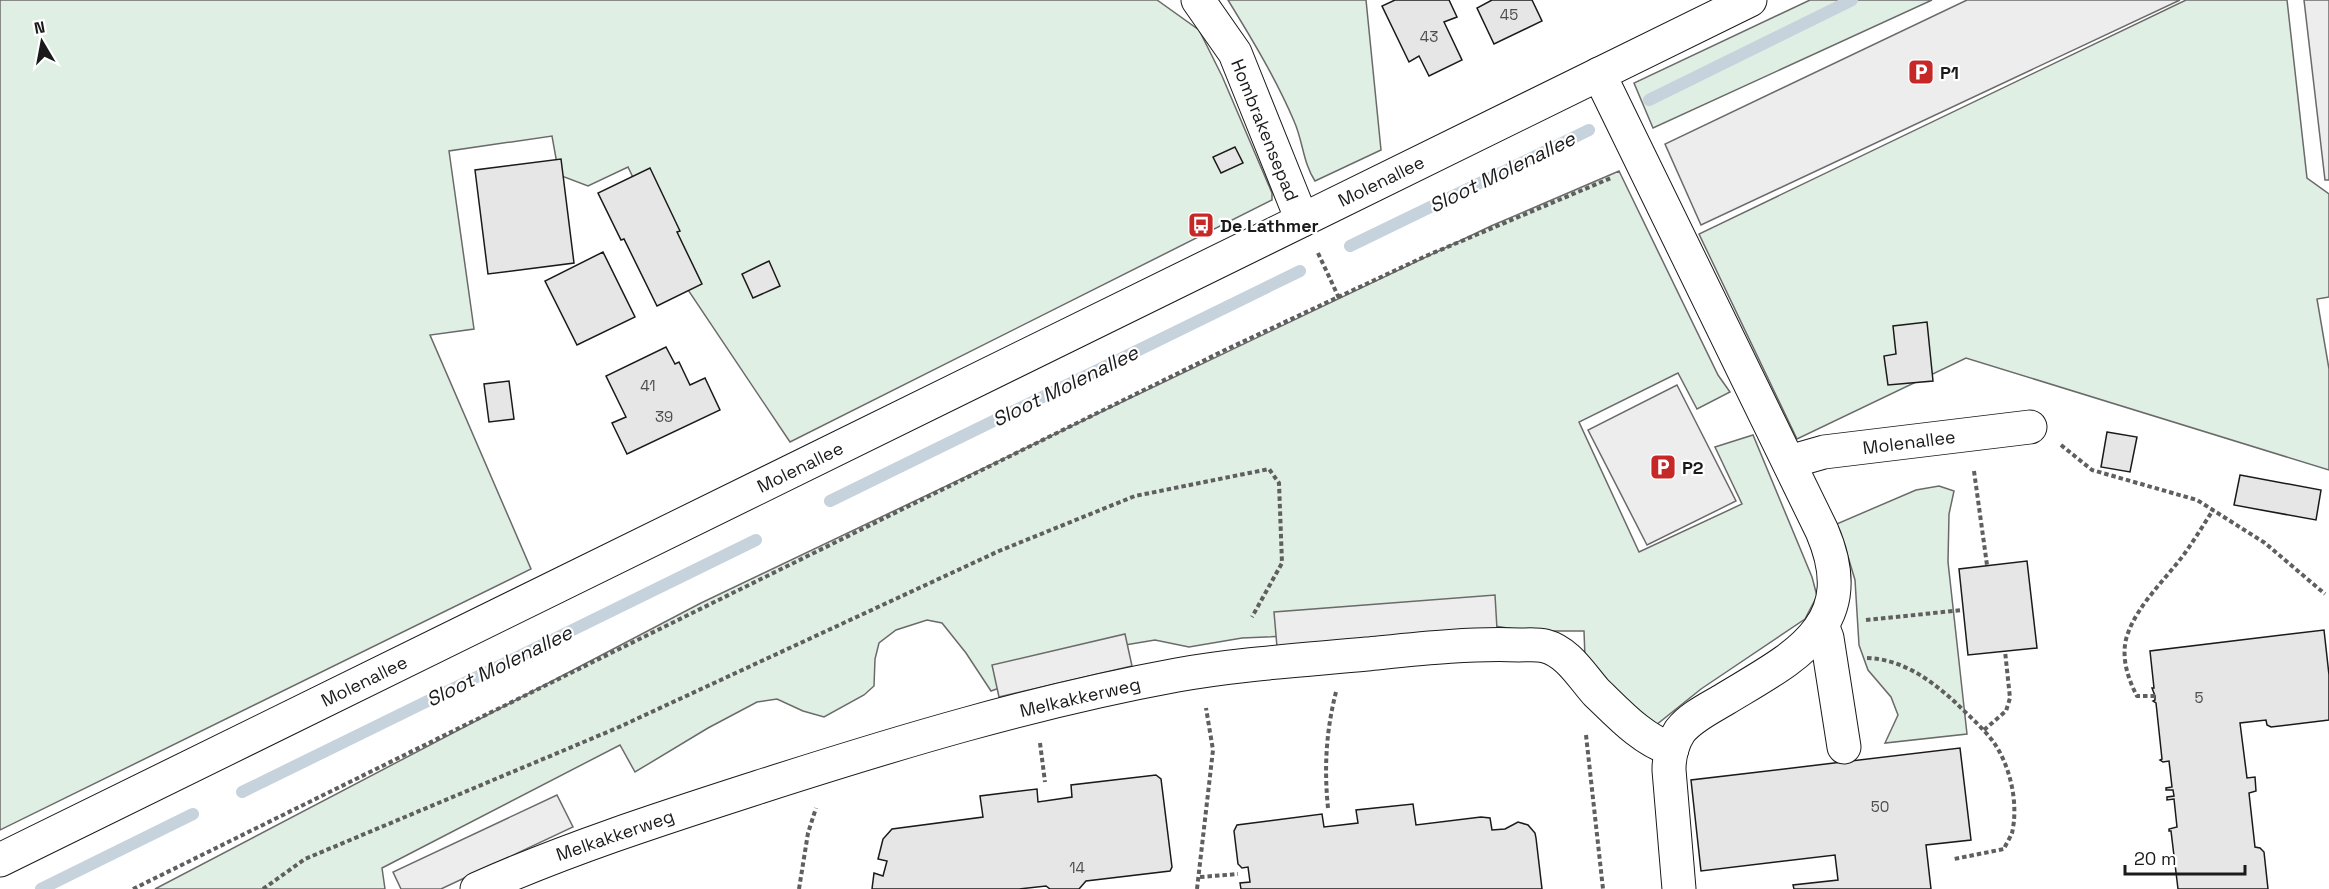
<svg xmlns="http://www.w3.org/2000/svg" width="2329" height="889" font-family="'Space Grotesk',sans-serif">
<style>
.green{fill:#e0efe3;stroke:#6a6a6a;stroke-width:1.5}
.parking{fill:#ededed;stroke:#6a6a6a;stroke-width:1.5}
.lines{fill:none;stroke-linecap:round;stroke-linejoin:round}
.stream{stroke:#c6d2dc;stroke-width:12}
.building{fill:#e6e6e6;stroke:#1a1a1a;stroke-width:1.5}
.minor-casing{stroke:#1a1a1a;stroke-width:35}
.major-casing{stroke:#1a1a1a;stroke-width:35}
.path{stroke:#5f5f5f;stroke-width:4;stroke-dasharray:4.5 3;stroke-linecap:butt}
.minor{stroke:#fff;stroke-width:33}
.major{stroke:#fff;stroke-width:33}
.labels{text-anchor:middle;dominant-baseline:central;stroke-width:4.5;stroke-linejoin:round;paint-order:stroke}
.number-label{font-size:15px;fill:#4d4d4d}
.poi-label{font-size:18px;font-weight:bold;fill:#1a1a1a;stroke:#fff;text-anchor:start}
.street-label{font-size:18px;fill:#1a1a1a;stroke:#fff}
.water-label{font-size:20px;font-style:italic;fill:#1a1a1a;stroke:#fff}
</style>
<rect width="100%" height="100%" fill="#fff"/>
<!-- green -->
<g class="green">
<polygon points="0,0 1157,0 1199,30 1222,76 1272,193 1272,200 790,442 682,281 628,167 588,186 559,175 552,136 449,151 474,329 430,335 531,569 0,830"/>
<path d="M1228 0H1366L1381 150 1315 181C1303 163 1303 141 1294 121 1276 79 1252 39 1228 0Z"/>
<polygon points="1810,0 1932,0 1653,128 1634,83"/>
<polygon points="2186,0 2287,0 2307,178 2329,194 2329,297 2317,299 2329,369 2329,470 1966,358 1797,439 1699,234"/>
<polygon points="1619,171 1718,375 1730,392 1697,409 1678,373 1579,422 1639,552 1742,504 1715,447 1753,435 1812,577 1817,596 1805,619 1701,689 1651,729 1586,685 1584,631 1527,631 1468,622 1366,633 1242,638 1189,647 1155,640 1113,647 991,691 966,653 942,623 927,620 896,630 879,643 875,659 874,686 864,695 824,717 803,711 777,699 757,702 708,728 635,772 620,745 382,868 385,889 155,889 701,603 1491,226"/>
<polygon points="1939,486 1954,491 1949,514 1948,562 1967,734 1885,743 1898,715 1891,697 1868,670 1859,645 1855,580 1843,540 1832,526 1916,490"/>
</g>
<!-- parking -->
<g class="parking">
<polygon points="1967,0 2180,0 1701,225 1665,144"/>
<polygon points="2304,0 2329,0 2329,180 2325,180"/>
<polygon points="1677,385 1736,501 1647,545 1588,430"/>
<polygon points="1495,595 1497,629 1277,647 1274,612"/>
<polygon points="1125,634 1132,666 999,697 992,665"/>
<polygon points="557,795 573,827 441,889 401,889 393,872"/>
</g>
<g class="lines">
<!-- stream -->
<g class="stream">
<polyline points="1649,100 1852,0"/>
<polyline points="1350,246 1589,130"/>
<polyline points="830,501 1300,271"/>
<polyline points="242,792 756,540"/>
<polyline points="41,889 193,814"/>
</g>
</g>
<!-- building -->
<g class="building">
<polygon points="1395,0 1449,0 1457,17 1444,22 1462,60 1429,76 1419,56 1409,62 1382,6"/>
<polygon points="1492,0 1532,0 1542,21 1494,44 1477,8"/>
<polygon points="1235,147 1243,163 1221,173 1213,157"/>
<polygon points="561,159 574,263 488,274 475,170"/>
<polygon points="650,168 680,231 677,232 702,284 657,306 624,239 621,240 598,193"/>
<polygon points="603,252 635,317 577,345 545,281"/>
<polygon points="769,261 780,286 753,298 742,274"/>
<polygon points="1927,322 1933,381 1888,385 1884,356 1896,354 1893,326"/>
<polygon points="666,347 675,364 679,362 690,385 705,378 720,410 627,454 612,423 626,417 606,376"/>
<polygon points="509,381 514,419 489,422 484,384"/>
<polygon points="2107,432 2137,437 2130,472 2101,467"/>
<polygon points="2240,475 2321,490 2316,520 2234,505"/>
<polygon points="2027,561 2037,648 1968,655 1959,569"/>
<polygon points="2324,630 2329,675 2329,720 2271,727 2267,725 2266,720 2240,723 2247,778 2255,777 2256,791 2249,793 2255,847 2260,848 2264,852 2268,889 2178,889 2171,831 2169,831 2169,829 2177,827 2174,799 2167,800 2167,797 2174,796 2173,790 2166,790 2166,788 2172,787 2169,761 2163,762 2160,760 2162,759 2156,703 2153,701 2155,700 2155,696 2152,688 2154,688 2150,651"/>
<polygon points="1960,748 1971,840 1926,845 1931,889 1794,889 1793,885 1838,880 1835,855 1701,871 1691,780"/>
<polygon points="1156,775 1161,779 1172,867 1170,871 1086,881 1079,889 1050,889 1046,886 1019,889 872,889 874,873 883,876 887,861 878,859 883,839 892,829 983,817 980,796 1037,789 1038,802 1072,797 1071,785"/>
<polygon points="1413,804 1416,825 1481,817 1490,818 1492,830 1505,829 1518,822 1528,825 1535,833 1536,838 1542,889 1241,889 1240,883 1250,882 1248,867 1242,868 1238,864 1234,831 1237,825 1322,814 1324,827 1358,823 1356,810"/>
</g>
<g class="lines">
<defs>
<g id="minor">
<polyline points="1198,0 1235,53 1302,220"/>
<path d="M1599 74 1822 531C1863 626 1794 657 1725 699 1710 708 1691 717 1680 731 1672 743 1669 756 1669 770L1679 889"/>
<polyline points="1789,462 1824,452 2030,427"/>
<polyline points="1822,625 1827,638 1844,747"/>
<path d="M477 889C569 848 663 818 759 787 896 743 1035 701 1177 675 1239 664 1303 660 1367 654 1417 649 1469 643 1519 645 1527 645 1537 644 1545 646 1568 652 1581 675 1596 692 1617 712 1643 741 1672 749"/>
</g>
<polyline id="major" points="0,860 1750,0"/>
</defs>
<!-- minor casing -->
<use href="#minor" class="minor-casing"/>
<!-- major casing -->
<use href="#major" class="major-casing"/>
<!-- path -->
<g class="path">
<polyline points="1318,253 1339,298"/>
<polyline points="2061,445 2092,470 2197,500 2265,543 2325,594"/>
<polyline points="1974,471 1987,565"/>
<polyline points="1866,620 1963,610"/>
<path d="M1867 658C1902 659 1931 680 1956 703 1968 715 1981 726 1992 740 2010 764 2019 803 2012 833 2010 838 2006 844 2004 849L1954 859"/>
<path d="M2155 696H2137C2127 677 2120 654 2128 633 2139 603 2166 579 2185 553 2195 539 2204 524 2213 510"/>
<polyline points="1984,730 2006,711 2010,698 2005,651"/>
<polyline points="1586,735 1603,889"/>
<polyline points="1040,743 1045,782"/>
<path d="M1328 808C1324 768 1326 731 1336 692"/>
<polyline points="1200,877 1238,874"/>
<polyline points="133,889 1225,350 1426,256 1611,178"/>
<polyline points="263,889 305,859 617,728 999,551 1135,496 1269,469 1279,483 1282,563 1252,617"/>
<polyline points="799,889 808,833 816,808"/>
<polyline points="1197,889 1213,750 1206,708"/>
</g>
<!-- minor -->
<use href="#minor" class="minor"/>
<!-- major -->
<use href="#major" class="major"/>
</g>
<!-- icons -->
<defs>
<symbol id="parking-square" viewBox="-11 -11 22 22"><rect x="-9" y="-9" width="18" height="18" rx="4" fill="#c62828" stroke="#fff"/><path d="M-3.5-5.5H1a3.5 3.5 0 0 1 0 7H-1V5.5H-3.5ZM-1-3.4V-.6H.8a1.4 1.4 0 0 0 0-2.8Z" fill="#fff"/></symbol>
<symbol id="bus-square" viewBox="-11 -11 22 22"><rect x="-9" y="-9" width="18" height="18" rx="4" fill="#c62828" stroke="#fff"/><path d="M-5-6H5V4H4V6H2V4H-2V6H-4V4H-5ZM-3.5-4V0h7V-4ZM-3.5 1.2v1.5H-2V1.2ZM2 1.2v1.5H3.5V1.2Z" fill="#fff"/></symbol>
</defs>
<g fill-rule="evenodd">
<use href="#parking-square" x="1906" y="57" width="30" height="30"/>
<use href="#bus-square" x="1186" y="210" width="30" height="30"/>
<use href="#parking-square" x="1648" y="452" width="30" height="30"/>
</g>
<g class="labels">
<!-- number labels -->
<g class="number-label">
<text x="1509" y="14">45</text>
<text x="1429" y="36">43</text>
<text x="648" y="385">41</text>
<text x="664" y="416">39</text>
<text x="2199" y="697">5</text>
<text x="1880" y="806">50</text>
<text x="1077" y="867">14</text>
</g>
<!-- poi labels -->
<g class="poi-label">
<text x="1940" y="72">P1</text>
<text x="1220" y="225">De Lathmer</text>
<text x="1682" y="467">P2</text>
</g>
<!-- street labels -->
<g class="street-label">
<text transform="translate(1265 130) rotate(68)">Hombrakensepad</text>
<text transform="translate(1381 181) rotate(-26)">Molenallee</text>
<text transform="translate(1909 442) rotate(-7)">Molenallee</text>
<text transform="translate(800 467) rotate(-26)">Molenallee</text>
<text transform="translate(364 681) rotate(-26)">Molenallee</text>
<text transform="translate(1080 697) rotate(-13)">Melkakkerweg</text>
<text transform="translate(615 835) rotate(-19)">Melkakkerweg</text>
</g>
<!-- water labels -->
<g class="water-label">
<text transform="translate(1502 172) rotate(-26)">Sloot Molenallee</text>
<text transform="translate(1065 386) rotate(-26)">Sloot Molenallee</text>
<text transform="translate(499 666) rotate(-26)">Sloot Molenallee</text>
</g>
</g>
<!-- north arrow -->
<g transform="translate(42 42) rotate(350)" stroke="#ffffff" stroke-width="4.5" paint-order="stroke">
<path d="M0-4.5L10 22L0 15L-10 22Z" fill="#1a1a1a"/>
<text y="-9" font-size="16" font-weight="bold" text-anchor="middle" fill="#1a1a1a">N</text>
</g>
<!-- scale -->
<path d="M2125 865v9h120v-9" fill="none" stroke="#1a1a1a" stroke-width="3"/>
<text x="2134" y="865" font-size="18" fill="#1a1a1a" stroke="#ffffff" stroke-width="4.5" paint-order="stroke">20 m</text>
</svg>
